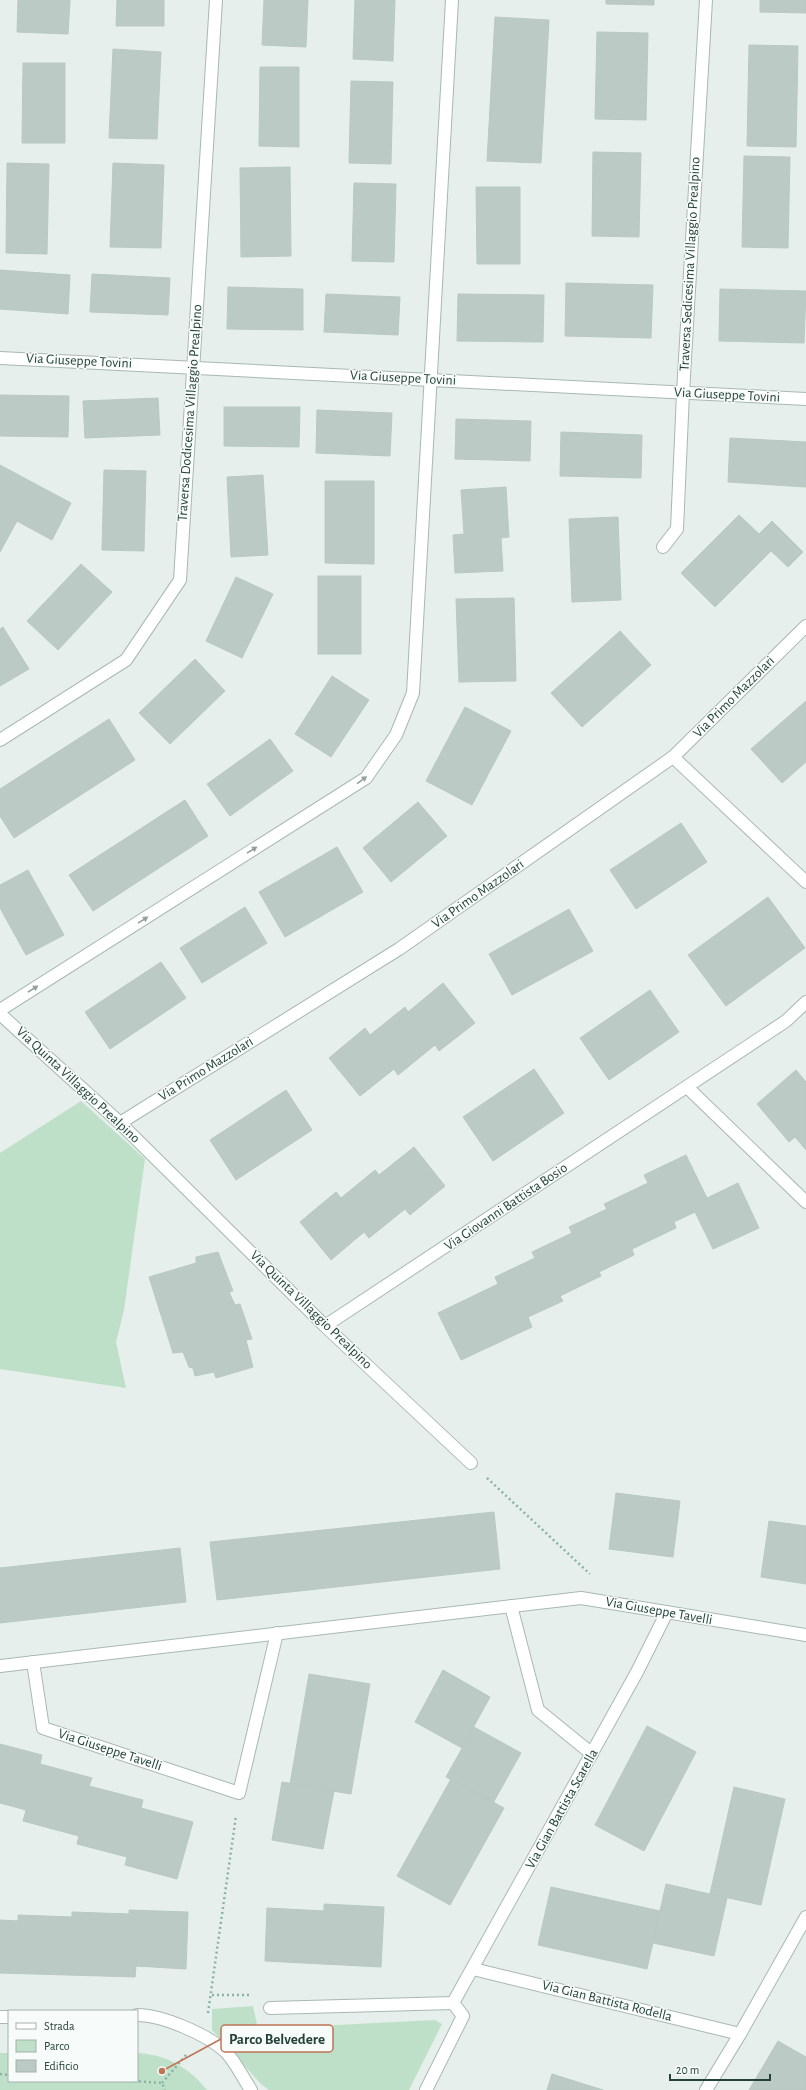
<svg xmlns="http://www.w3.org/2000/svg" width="806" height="2090" font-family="'Alegreya Sans',sans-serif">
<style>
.green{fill:#bfe0c8}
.building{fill:#bbcac4;stroke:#b8c9c2}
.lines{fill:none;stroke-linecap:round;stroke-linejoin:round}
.street-casing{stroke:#a8b8b2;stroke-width:14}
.path{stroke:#86b3a5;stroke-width:2.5;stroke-dasharray:2 3;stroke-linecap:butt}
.street{stroke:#fff;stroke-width:12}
.oneway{fill:#92a09c}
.labels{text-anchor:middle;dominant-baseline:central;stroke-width:3;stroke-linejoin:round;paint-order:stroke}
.street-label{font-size:14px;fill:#24423a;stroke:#f7fbf9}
.leader{fill:none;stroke:#c07456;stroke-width:1.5}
.callout-dot{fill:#c07456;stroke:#f7fbf9;stroke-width:1.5}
.callout{fill:#f7fbf9;stroke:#c07456;stroke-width:1.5}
.callout-label{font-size:15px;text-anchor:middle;font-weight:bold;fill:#24423a}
</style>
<rect width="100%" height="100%" fill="#e6efeb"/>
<!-- green -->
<g class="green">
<polygon points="81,1101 145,1159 124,1310 116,1342 126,1388 0,1369 0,1153"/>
<polygon points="253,2006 258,2029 435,2020 442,2024 409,2090 269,2090 261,2084 212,2030 212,2009"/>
<path d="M0 2053H9V2081H137V2053C165 2054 190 2068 207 2090H0Z"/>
</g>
<!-- building -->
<g class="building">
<polygon points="18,0 70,0 68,34 17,32"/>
<polygon points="117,0 164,0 164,26 116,26"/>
<polygon points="264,0 308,0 306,47 262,45"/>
<polygon points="355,0 395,0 393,61 353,59"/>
<polygon points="606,0 654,0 654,5 606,4"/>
<polygon points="760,0 806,0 806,13 760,12"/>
<polygon points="495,17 549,20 541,163 487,161"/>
<polygon points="597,32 648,33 646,120 595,119"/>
<polygon points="749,45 798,46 796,147 747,146"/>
<polygon points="113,49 161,52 157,139 109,138"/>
<polygon points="23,63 65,63 65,143 22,143"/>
<polygon points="260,67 299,67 299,147 259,146"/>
<polygon points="351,81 393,82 391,164 349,163"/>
<polygon points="593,152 641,153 639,237 592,236"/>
<polygon points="744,156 790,157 788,248 742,247"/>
<polygon points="7,163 49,164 47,254 6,253"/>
<polygon points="113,163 164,165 161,248 110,247"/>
<polygon points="290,167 291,256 241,257 240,168"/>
<polygon points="354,183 396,184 394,262 352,261"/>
<polygon points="476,187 520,187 520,264 477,264"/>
<polygon points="0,270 70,275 68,314 0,309"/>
<polygon points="92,274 170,278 168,315 90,312"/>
<polygon points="566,283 653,285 651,338 565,336"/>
<polygon points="228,287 303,289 303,330 227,329"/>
<polygon points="720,289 806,291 804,343 719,341"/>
<polygon points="326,294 400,297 398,335 324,332"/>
<polygon points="458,294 544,295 543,342 457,341"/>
<polygon points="0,395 69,396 68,437 0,436"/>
<polygon points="158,398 160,435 85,438 83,401"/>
<polygon points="224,407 300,407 299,447 224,446"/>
<polygon points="317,410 392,413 390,456 316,453"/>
<polygon points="456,419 531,421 530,461 455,459"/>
<polygon points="561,432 642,435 641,478 560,476"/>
<polygon points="730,438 806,442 806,487 728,482"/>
<polygon points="0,465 71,503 52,540 17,521 0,552"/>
<polygon points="104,470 146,471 144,551 102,550"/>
<polygon points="263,475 268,555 231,557 227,477"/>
<polygon points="325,481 374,481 374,564 325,563"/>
<polygon points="506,487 509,537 501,538 503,571 455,573 453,535 464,534 461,490"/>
<polygon points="739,515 759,534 772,521 803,552 788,567 771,551 715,607 681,573"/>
<polygon points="618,517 621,600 572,602 569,519"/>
<polygon points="81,564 112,592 58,650 27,621"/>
<rect x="318" y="576" width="43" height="78"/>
<polygon points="236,577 273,594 242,658 206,641"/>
<polygon points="514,598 516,681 459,682 456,599"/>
<polygon points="3,627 29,669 0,686 0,629"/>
<polygon points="620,631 651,665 582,727 551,693"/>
<polygon points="195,659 225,691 170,744 139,713"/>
<polygon points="332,676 369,700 331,757 295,734"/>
<polygon points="806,701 806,762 782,783 751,749"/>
<polygon points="465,707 511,731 472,805 426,781"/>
<polygon points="109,719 135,760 14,838 0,816 0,789"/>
<polygon points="270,739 293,771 230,816 207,784"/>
<polygon points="185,800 208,836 93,911 69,875"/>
<polygon points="418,802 447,836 391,882 363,848"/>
<polygon points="681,823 707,862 636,909 610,870"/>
<polygon points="337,847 363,892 285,937 259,892"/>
<polygon points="28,870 64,935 26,955 0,908 0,885"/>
<polygon points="768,897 805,948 726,1006 688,955"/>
<polygon points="245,907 267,943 202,983 180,948"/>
<polygon points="569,909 593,951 512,995 489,954"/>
<polygon points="161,962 186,998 110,1049 85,1012"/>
<polygon points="443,983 475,1023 439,1051 435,1045 398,1075 394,1069 360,1096 329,1058 365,1028 370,1035 405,1007 408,1012"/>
<polygon points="650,990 679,1032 609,1080 580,1038"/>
<polygon points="534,1069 564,1113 493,1161 463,1117"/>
<polygon points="796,1070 806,1082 806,1150 795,1137 789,1142 757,1104"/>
<polygon points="286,1090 312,1130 236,1180 210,1140"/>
<polygon points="414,1147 445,1186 410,1215 405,1209 369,1238 364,1232 331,1260 300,1222 336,1192 341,1198 375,1170 379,1175"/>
<polygon points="686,1155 707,1198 738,1183 759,1228 713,1249 695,1212 674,1222 676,1228 632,1249 634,1255 599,1272 601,1276 560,1296 563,1301 528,1317 532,1327 461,1360 438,1313 498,1284 495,1277 535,1258 532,1252 572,1233 569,1227 607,1209 604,1204 648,1183 644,1175"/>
<polygon points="218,1252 233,1291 229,1292 235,1305 240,1304 252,1339 246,1340 253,1367 216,1378 214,1372 195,1376 193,1368 189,1367 183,1352 173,1353 149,1277 196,1263 196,1257"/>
<polygon points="616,1493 680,1501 673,1557 609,1549"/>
<polygon points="494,1512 500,1569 217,1600 210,1542"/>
<polygon points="769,1521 806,1526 806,1584 761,1577"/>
<polygon points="180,1548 186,1602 0,1623 0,1568"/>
<polygon points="443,1670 490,1697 462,1748 415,1722"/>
<polygon points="309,1674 370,1684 351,1794 290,1784"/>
<polygon points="647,1726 696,1752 644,1851 595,1825"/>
<polygon points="474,1727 521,1753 493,1803 446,1777"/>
<polygon points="0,1744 42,1755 40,1764 92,1778 89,1786 143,1800 141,1808 193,1822 177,1879 125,1865 127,1857 77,1844 79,1836 23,1821 26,1810 0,1803"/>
<polygon points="451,1779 504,1808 450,1905 397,1876"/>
<polygon points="282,1782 334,1791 323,1849 272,1840"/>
<polygon points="734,1787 785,1799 761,1905 710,1894"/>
<polygon points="666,1884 727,1898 714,1956 653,1943"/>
<polygon points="551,1887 660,1911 647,1969 538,1945"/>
<polygon points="324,1904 384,1907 381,1967 265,1961 267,1908 324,1911"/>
<polygon points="129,1910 188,1912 186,1969 136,1966 135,1977 0,1973 0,1920 18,1921 18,1915 72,1917 72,1912 129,1914"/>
<polygon points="778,2041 806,2057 806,2090 749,2090"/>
<polygon points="552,2074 603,2090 547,2090"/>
</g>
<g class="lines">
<defs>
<g id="street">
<polyline points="0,358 806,399"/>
<polyline points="663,547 677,529 683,393 706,0"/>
<polyline points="0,740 126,660 180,580 216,0"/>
<polyline points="673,757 806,882"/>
<polyline points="0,1010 366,778 396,735 413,693 452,0"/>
<polyline points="0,1014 120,1123 325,1326 471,1463"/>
<polyline points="687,1087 806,1202"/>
<polyline points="120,1123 399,949 673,757 806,626"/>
<polyline points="325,1326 786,1021 806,1002"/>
<polyline points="511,1606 538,1710 592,1754"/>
<polyline points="33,1662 43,1728 239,1793 277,1633"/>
<polyline points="0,1666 581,1598 806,1635"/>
<polyline points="473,1969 740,2034"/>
<polyline points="453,2003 637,1672 667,1612"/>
<polyline points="270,2008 453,2003"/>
<path d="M137 2015C162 2015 206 2034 225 2051 235 2061 243 2078 251 2090"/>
<polyline points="0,2017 9,2017"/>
<polyline points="426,2090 463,2016 453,2003"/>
<polyline points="706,2090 740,2034 806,1917"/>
</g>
</defs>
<!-- street casing -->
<use href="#street" class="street-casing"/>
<!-- path -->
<g class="path">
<polyline points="487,1478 590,1574"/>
<polyline points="212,1995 251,1995"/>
<polyline points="208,2013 236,1816"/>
<polyline points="0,2074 9,2075"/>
<polyline points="134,2081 162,2083 165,2090"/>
<polyline points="162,2083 186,2055"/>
</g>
<!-- street -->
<use href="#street" class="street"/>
</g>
<!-- one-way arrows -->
<defs><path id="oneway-solid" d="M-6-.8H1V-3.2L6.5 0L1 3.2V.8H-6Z"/></defs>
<g class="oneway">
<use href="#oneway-solid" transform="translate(362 780) rotate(-36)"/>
<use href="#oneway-solid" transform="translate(252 850) rotate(-32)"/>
<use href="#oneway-solid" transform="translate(143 920) rotate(-32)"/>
<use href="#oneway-solid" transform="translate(33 989) rotate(-32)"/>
</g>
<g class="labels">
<!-- street labels -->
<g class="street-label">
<text transform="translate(690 264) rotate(-87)">Traversa Sedicesima Villaggio Prealpino</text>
<text transform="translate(79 361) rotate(3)">Via Giuseppe Tovini</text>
<text transform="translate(403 378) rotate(3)">Via Giuseppe Tovini</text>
<text transform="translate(727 395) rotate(3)">Via Giuseppe Tovini</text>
<text transform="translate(190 413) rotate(-86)">Traversa Dodicesima Villaggio Prealpino</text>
<text transform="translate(734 697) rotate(-45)">Via Primo Mazzolari</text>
<text transform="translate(478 894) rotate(-35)">Via Primo Mazzolari</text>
<text transform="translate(206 1069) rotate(-32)">Via Primo Mazzolari</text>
<text transform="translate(78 1085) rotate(43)">Via Quinta Villaggio Prealpino</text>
<text transform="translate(506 1207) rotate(-34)">Via Giovanni Battista Bosio</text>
<text transform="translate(311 1310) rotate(44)">Via Quinta Villaggio Prealpino</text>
<text transform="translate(659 1611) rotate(10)">Via Giuseppe Tavelli</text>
<text transform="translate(110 1750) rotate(18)">Via Giuseppe Tavelli</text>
<text transform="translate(562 1809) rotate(-61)">Via Gian Battista Scarella</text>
<text transform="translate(607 2001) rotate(14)">Via Gian Battista Rodella</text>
</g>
</g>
<!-- callouts -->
<path class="leader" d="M162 2071L221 2039"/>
<circle class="callout-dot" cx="162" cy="2071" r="4"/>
<rect class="callout" x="221" y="2025" width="112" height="27" rx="4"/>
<g class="callout-label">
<text x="277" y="2044">Parco Belvedere</text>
</g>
<!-- legend -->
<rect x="8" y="2010" width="130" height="72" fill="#f7fbf9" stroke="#a3b1ad"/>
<rect x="16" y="2023" width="20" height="6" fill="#ffffff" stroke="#a3b1ad"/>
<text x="44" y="2030" font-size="12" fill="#24423a">Strada</text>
<rect x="16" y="2040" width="20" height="12" fill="#bfe0c8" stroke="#a3b1ad"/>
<text x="44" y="2050" font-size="12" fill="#24423a">Parco</text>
<rect x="16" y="2060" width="20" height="12" fill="#bbcac4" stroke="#a3b1ad"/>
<text x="44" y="2070" font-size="12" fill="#24423a">Edificio</text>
<!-- scale -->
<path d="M670 2074v6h100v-6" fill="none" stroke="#24423a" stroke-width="2"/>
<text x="676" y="2074" font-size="12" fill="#24423a" stroke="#f7fbf9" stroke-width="3" paint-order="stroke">20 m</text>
</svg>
